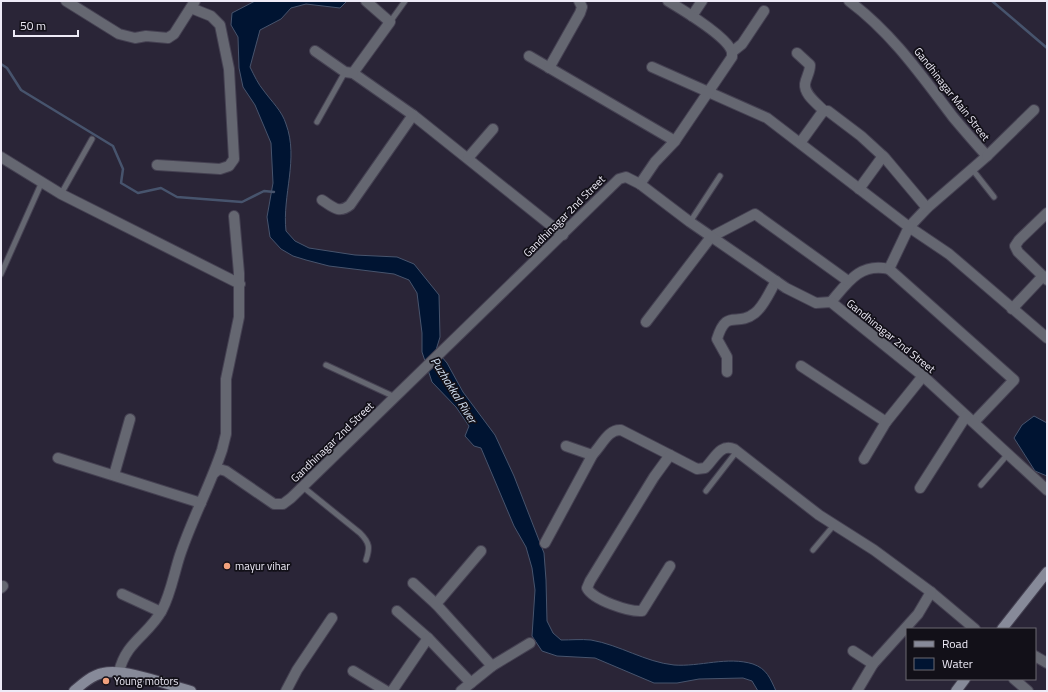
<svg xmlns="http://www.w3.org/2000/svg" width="1048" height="692" font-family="'Titillium Web',sans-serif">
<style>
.water{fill:#001432;stroke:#47546d}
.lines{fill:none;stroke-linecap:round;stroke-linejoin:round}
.stream{stroke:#47546d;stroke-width:2.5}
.lane-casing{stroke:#454152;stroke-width:7}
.street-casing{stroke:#454152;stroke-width:12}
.secondary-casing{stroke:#454152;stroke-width:12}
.lane{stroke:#656771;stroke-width:5}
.street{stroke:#656771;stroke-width:10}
.secondary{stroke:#878a99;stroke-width:10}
.poi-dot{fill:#f1a17d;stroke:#121018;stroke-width:1.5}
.labels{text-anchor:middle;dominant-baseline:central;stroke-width:3.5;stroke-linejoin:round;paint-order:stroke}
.street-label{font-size:11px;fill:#eeebf7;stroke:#121018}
.poi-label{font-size:11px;fill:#eeebf7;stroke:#121018;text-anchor:start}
.water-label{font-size:12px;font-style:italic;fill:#d4e2f4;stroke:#121018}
</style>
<rect width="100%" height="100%" fill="#2a2537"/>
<!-- water -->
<g class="water">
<path d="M255 1H347L340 8 306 4 291 8 281 19 260 30 250 67C254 75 258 84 264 91 272 102 282 111 286 124 299 159 282 195 286 231L295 241 309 248 355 255 397 257 414 264 439 295 440 337 436 350 447 363 463 392 495 435 514 476 544 553 546 580 547 621 553 633 561 640C571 640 581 639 591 640 620 645 645 662 674 665 700 667 727 656 753 664 767 669 770 678 776 691H758L752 681 743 678 699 679 677 683H654L595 658 557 656 542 651 532 636 535 590 532 568 526 547 514 526 481 448 474 446 465 436 469 426 456 407 432 382 422 352V333L417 293 409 280 394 274 329 266 306 260 293 256 281 249 270 237 267 217 273 183 271 143 255 105 243 87 239 68 238 37 231 25 232 13Z"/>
<polygon points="1034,416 1047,423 1047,476 1035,471 1014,438 1022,425"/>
</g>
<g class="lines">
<!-- stream -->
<g class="stream">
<polyline points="992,1 1047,48"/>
<polyline points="1,64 7,68 21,90 113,146 123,169 121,183 138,193 161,188 177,197 242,202 264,191 274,192"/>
</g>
<defs>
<g id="lane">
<polyline points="390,22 405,1"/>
<polyline points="317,122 345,72"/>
<polyline points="972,169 994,197"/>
<polyline points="61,194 92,139"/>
<polyline points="690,222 720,176"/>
<polyline points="1,274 41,184"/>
<polyline points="326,365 395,397"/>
<polyline points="981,485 1008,454"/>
<path d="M303 487 360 533C370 543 370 548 366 560"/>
<polyline points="706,491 737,451"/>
<polyline points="813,550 834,525"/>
</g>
<g id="street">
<polyline points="66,1 119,34 135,38 146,36 168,38 174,34 195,1"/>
<polyline points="366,1 390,22 353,73 413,115 563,235"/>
<path d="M849 1C892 33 921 75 953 117 964 130 975 143 987 156L927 208 909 227 949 254 1047 338"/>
<polyline points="692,16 702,1"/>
<polyline points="315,51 345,72 353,73"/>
<polyline points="732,52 742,44 764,11"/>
<path d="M797 53 810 65C810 73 806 77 805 84 804 95 818 104 824 111"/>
<polyline points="529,56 675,141"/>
<path d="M652 67 767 118 909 227 889 269C860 262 847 283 831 302"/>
<polyline points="549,68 580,13 582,7 579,1"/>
<polyline points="800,143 821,114 824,111 828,111 861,136 885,158 927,208"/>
<polyline points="987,156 1034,110"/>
<polyline points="1,157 61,194 240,284"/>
<polyline points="468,158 493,129"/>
<polyline points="157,165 220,169 229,166 234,159 229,69 220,25 211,16 191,8"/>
<path d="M640 184 655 162 675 141 732 57V52C728 37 683 10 668 1"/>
<polyline points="859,189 883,156"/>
<path d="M322 200C333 207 339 214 350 205L413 115"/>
<polyline points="1047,213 1019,240 1015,246 1018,252 1047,280"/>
<polyline points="889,269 1014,380 974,422"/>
<polyline points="1012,309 1043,276"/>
<polyline points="646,322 711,237 755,214 848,281"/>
<polyline points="801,366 886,422 923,376"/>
<path d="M727 372V357L717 339C727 307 736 328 755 313 764 306 770 291 776 281"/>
<path d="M566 446 589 454H593C602 445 608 429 621 430L670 455"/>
<polyline points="58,458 201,503"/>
<polyline points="864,459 886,422"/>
<polyline points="214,473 219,469 226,471 274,504 283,504 291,498 619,179 626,177 640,184 690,222 786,288 816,303 831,302 923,376 1047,490"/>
<polyline points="114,475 130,419"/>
<polyline points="920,488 966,416"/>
<polyline points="545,543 593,454"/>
<path d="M670 566 642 611C629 612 593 600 587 588L590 581 654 477 670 455 697 469 705 468C714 460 720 443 734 449L819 515 874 550 931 592 975 629"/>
<polyline points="413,583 436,604"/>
<polyline points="1,588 3,586"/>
<polyline points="122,594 161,612"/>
<polyline points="397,611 428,638 471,683"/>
<polyline points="853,651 873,664 918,614 931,592"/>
<polyline points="1035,656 1047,663"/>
<polyline points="492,666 530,643"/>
<polyline points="353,671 386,691"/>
<path d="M119 672C126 641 149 635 162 610 171 593 174 573 180 555 192 519 210 486 222 450L226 434V379L239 317V273L234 216"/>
<polyline points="1014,679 1028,691"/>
<polyline points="286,691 297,670 332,618"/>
<polyline points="392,691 428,638"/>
<polyline points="461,691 492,666 436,604 481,551"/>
<polyline points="857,691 873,664"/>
</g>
<g id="secondary">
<polyline points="1002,629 1047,572"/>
<path d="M74 691C82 684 92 675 103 673 126 668 168 685 191 691"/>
<polyline points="956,691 965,679"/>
</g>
</defs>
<!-- lane casing -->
<use href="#lane" class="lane-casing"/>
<!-- street casing -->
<use href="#street" class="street-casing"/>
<!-- secondary casing -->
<use href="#secondary" class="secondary-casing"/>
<!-- lane -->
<use href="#lane" class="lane"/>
<!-- street -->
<use href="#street" class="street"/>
<!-- secondary -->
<use href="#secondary" class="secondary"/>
</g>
<!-- markers -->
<g class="poi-dot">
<circle cx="227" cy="566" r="4"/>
<circle cx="106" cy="681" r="4"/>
</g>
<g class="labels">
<!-- street labels -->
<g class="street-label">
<text transform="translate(952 94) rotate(52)">Gandhinagar Main Street</text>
<text transform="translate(564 216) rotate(-45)">Gandhinagar 2nd Street</text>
<text transform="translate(891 336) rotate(39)">Gandhinagar 2nd Street</text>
<text transform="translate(332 442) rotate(-44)">Gandhinagar 2nd Street</text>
</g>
<!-- poi labels -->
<g class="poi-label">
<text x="235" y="566">mayur vihar</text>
<text x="114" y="681">Young motors</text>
</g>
<!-- water labels -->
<g class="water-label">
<text transform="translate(454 390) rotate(58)">Puzhakkal River</text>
</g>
</g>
<!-- border -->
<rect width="1048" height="692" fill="none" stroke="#eeebf7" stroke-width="4"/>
<!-- legend -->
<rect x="906" y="628" width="130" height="52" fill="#121018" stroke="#6a6871"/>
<rect x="914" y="641" width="20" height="6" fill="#878a99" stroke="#6a6871"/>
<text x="942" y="648" font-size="12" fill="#eeebf7">Road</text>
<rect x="914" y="658" width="20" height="12" fill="#001432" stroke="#6a6871"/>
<text x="942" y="668" font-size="12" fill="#eeebf7">Water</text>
<!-- scale -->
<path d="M14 30v6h64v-6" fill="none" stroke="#eeebf7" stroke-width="2"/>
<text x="20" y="30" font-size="12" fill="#eeebf7" stroke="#121018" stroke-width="3" paint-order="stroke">50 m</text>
</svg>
